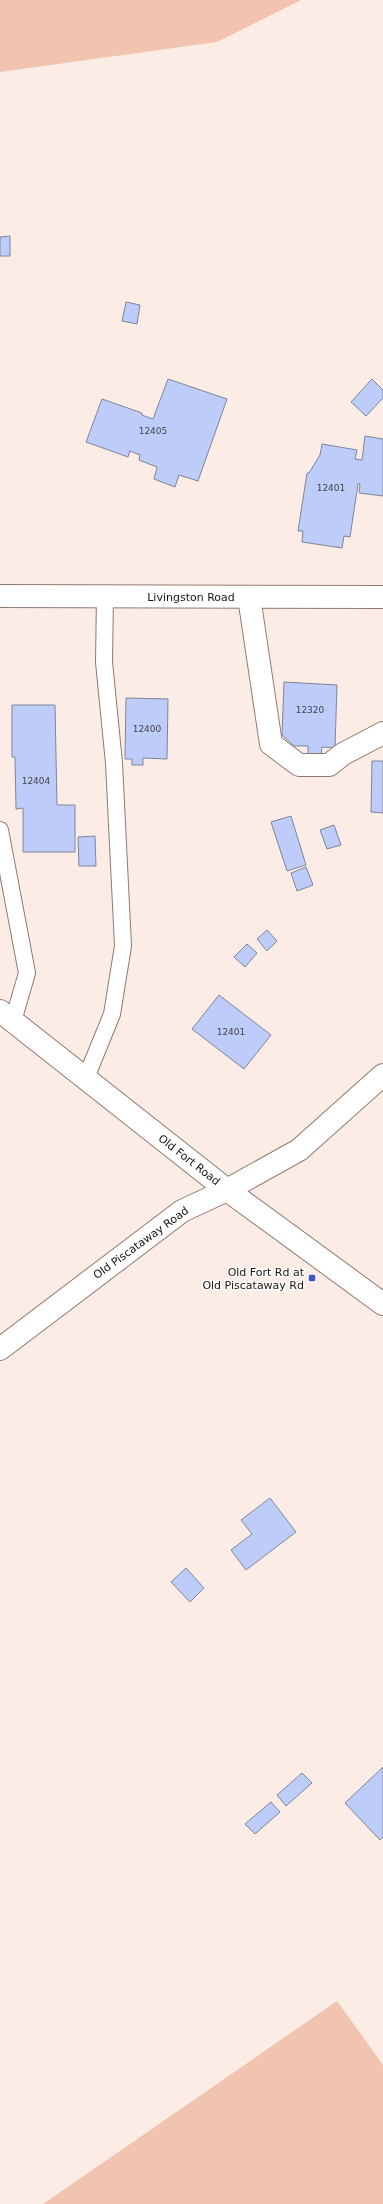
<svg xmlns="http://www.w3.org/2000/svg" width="383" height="2204" font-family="'DejaVu Sans',sans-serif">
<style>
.green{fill:#f1c4b0}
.building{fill:#bdccf9;stroke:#7e8599}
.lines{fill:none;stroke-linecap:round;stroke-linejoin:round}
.service-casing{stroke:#907a70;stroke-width:18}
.minor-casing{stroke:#907a70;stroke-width:24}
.secondary-casing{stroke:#907a70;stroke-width:24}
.service{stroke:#fff;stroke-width:16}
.minor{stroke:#fff;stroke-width:22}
.secondary{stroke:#fff;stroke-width:22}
.poi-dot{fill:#4156c9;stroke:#fdfdfd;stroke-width:1.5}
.labels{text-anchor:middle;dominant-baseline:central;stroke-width:3;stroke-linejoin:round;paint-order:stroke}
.number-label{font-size:9px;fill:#46444c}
.street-label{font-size:11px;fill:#1f1612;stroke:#fdfdfd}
.poi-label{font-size:11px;fill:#1f1612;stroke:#fdfdfd;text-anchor:end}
</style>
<rect width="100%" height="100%" fill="#fcece6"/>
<!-- green -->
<g class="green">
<polygon points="0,0 301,0 217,42 0,72"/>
<polygon points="337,2001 383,2065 383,2204 43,2204"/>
</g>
<!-- building -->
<g class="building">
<polygon points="10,236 10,256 0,256 0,237"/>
<polygon points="126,302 140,305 137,324 122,321"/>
<polygon points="168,379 227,399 198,481 179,475 175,487 154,479 157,467 139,460 140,455 130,451 128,457 86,442 102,399 142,413 142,415 153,419"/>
<polygon points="372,379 383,390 383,398 366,416 351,402"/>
<polygon points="365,436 383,439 383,496 359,493 360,484 358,484 350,537 344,536 342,548 302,542 303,531 298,531 307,473 309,473 320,455 322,444 357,450 355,459 362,460"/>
<polygon points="284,682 337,685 335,748 322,747 321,756 308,755 308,746 294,746 282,735"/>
<polygon points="126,698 168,699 167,759 143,758 143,765 132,765 132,759 125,759"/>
<polygon points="12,705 55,705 57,805 75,805 75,852 23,852 23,808 16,809 15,757 12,757"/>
<polygon points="372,761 383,761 383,813 371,812"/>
<polygon points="291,816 306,865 287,871 271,822"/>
<polygon points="334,825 341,845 327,849 320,830"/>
<polygon points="95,836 96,866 79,866 78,837"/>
<polygon points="306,867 313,885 297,891 291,873"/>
<polygon points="267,930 277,941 267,951 257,939"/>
<polygon points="247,944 257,953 245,967 234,957"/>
<polygon points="219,995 271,1035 244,1069 192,1029"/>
<polygon points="270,1498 296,1532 246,1570 231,1550 252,1534 241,1520"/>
<polygon points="186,1568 204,1588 190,1602 171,1582"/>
<polygon points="383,1767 383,1837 380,1840 345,1803"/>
<polygon points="302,1773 312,1783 286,1806 277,1795"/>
<polygon points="271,1802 280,1812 255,1834 245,1824"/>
</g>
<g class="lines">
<defs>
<g id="service">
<polyline points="0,830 27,973 13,1021"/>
<polyline points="86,1078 112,1014 123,946 114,763 104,662 105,596"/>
</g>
<g id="minor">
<polyline points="249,597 271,744 299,765 329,765 343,754 383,733"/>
<polyline points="0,1349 182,1211 227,1190 299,1150 383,1075"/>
</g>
<g id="secondary">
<polyline points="0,596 383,597"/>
<polyline points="0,1011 227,1190 383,1304"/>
</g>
</defs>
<!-- service casing -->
<use href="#service" class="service-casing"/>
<!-- minor casing -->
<use href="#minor" class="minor-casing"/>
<!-- secondary casing -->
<use href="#secondary" class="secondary-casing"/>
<!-- service -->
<use href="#service" class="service"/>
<!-- minor -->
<use href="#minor" class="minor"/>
<!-- secondary -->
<use href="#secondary" class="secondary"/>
</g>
<!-- markers -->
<rect class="poi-dot" x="308" y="1274" width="8" height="8" rx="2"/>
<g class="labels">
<!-- number labels -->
<g class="number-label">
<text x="153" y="431">12405</text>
<text x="331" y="488">12401</text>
<text x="310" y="710">12320</text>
<text x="147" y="729">12400</text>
<text x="36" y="781">12404</text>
<text x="231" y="1032">12401</text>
</g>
<!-- street labels -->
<g class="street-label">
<text x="191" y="597">Livingston Road</text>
<text transform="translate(189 1160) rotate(38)">Old Fort Road</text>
<text transform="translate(141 1243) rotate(-36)">Old Piscataway Road</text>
</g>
<!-- poi labels -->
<g class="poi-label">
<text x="304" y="1272">Old Fort Rd at<tspan x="304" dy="13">Old Piscataway Rd</tspan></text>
</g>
</g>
</svg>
